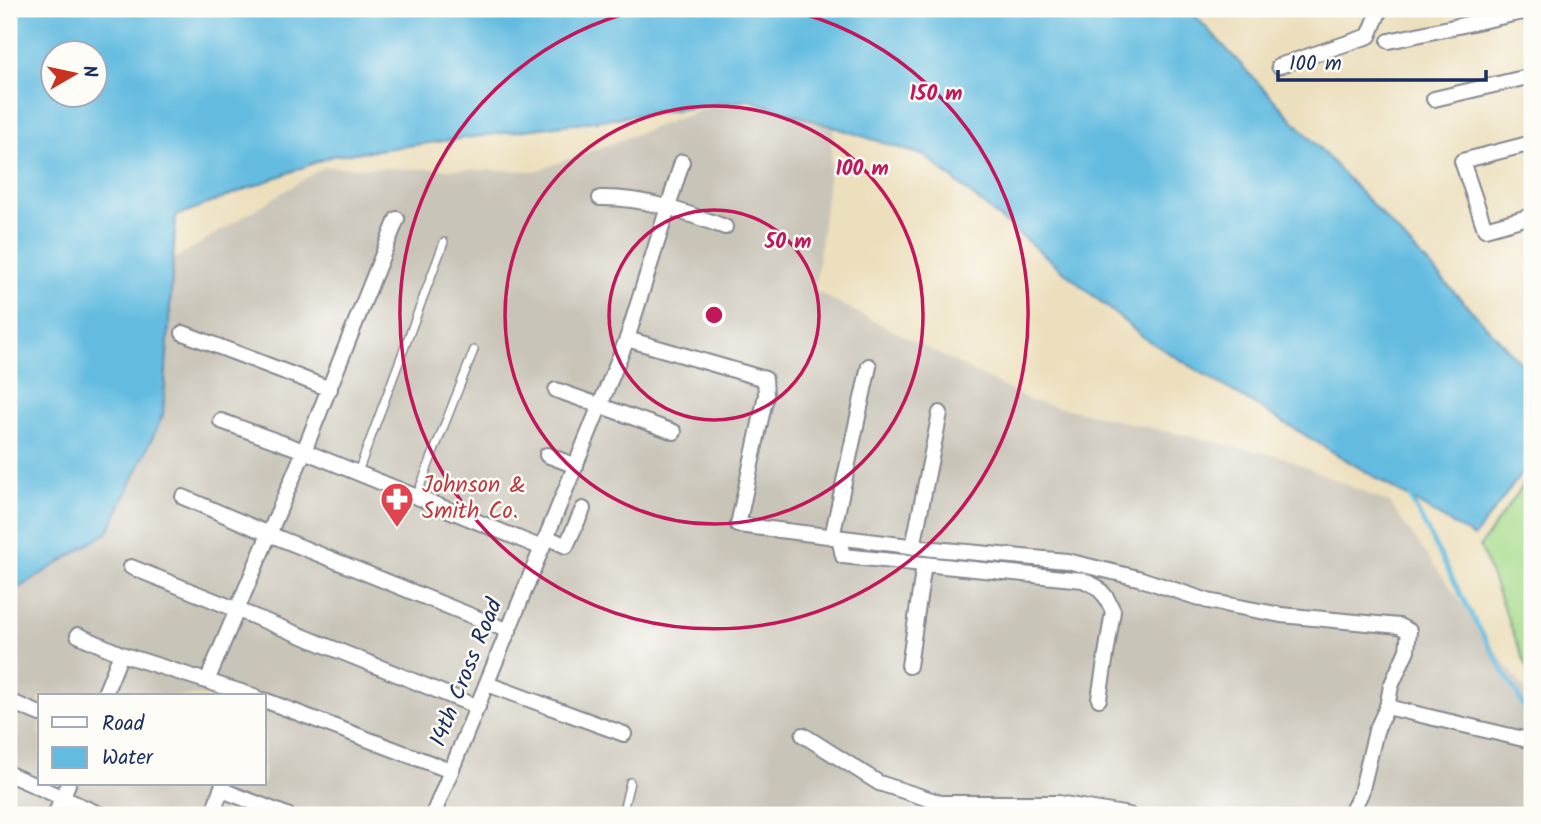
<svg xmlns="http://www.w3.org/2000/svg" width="1541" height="824" font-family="Kalam,sans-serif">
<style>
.industrial{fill:#c9c4b8;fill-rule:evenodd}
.green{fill:#a5db8b;stroke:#608574;stroke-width:2}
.water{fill:#63bce0;stroke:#3f769f;stroke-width:2;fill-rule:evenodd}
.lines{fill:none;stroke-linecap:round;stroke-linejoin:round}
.stream{stroke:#63bce0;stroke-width:4.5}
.service-casing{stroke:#84878e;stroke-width:10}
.minor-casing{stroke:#84878e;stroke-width:18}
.service{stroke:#fff;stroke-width:7}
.minor{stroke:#fff;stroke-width:14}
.ring{fill:none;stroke:#c2185b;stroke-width:3.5}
.labels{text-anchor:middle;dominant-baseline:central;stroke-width:5;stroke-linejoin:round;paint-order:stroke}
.health-label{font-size:23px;fill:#be3a42;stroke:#fdfcf7;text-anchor:start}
.street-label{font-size:23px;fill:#1b2f5e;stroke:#fdfcf7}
.centre{fill:#c2185b;stroke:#fdfcf7;stroke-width:3.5}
.ring-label{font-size:21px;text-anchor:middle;font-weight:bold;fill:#c2185b;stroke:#fdfcf7;stroke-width:5;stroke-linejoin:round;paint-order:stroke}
</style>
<rect width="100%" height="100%" fill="#fdfcf7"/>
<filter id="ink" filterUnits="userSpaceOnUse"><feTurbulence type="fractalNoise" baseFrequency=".0143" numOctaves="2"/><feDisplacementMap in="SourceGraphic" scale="14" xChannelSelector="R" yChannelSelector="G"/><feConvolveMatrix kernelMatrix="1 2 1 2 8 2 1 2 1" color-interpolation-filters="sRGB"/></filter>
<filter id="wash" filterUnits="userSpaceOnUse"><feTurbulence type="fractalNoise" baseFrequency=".00686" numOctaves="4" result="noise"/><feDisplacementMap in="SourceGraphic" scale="28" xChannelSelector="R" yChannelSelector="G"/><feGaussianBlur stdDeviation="1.57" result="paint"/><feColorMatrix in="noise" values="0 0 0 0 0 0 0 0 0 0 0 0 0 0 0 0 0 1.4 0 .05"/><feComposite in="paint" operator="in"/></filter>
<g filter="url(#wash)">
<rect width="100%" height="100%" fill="#ecdfbd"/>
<!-- industrial -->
<path class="industrial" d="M837 104 815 291 1031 401 1282 457 1389 503 1532 700V815H9V361L324 167 536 171 710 107ZM40 696H264V784H40Z"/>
<!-- green -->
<polygon class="green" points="1532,473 1532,682 1480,546"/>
<!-- water -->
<path class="water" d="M9 9H1189L1532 375V460L1474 537 1144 338 925 156 749 100 332 156 176 216 163 415 108 532 9 594ZM52 52H94V94H52Z"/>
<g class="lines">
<!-- stream -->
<polyline class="stream" points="1410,497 1470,612 1532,721"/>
</g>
</g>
<g filter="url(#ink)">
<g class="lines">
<defs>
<g id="service">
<polyline points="358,472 444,242"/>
<polyline points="416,497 474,350"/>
<polyline points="622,815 630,782"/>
</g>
<g id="minor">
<polyline points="1389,41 1532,10"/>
<polyline points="1279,66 1369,36 1380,9"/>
<polyline points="1434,99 1532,76"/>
<polyline points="1532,143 1462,161 1485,229 1532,216"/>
<path d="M600 198C645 197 684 212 725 227"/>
<polyline points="183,333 330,389"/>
<polyline points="627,339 765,379 766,395 738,525 934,549 1067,561 1138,578 1208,601 1281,615 1399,626 1409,631 1407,650 1391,686 1387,707 1376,731 1361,793 1350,815"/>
<polyline points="556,390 674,432"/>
<polyline points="221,421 304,451 542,548"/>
<polyline points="547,455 576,466"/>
<polyline points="183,497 269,534 509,631"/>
<polyline points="547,537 566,546 583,509"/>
<polyline points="832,537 869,366"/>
<polyline points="839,538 843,556 1083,580 1097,587 1106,597 1113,611 1099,699"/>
<polyline points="913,547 940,413"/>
<polyline points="131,567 478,707"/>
<polyline points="78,635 121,654 254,696"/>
<polyline points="909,666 924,564"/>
<polyline points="207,681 304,451 397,219"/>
<polyline points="487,684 624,734"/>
<polyline points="104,696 121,654"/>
<polyline points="264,700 451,771"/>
<polyline points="9,701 40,714"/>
<polyline points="1387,707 1532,741"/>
<polyline points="803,735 879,783 941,803 1058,803 1129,815"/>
<polyline points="9,774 101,815"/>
<polyline points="222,790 287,815"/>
<polyline points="55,815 68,784"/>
<polyline points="212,815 223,784"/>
<polyline points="433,815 627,339 682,162"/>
</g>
</defs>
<!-- service casing -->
<use href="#service" class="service-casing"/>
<!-- minor casing -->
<use href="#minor" class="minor-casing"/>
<!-- service -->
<use href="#service" class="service"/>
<!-- minor -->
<use href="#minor" class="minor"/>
</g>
</g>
<!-- distance rings -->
<g class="ring">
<circle cx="714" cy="315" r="105"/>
<circle cx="714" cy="315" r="209"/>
<path d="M785 9A314 314 0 1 1 643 9"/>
</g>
<!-- icons -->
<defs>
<symbol id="pharmacy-pin" viewBox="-11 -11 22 30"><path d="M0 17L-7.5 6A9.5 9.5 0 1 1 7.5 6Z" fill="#e0444e" stroke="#fdfcf7"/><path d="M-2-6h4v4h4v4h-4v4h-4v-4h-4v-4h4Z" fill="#fff"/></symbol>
</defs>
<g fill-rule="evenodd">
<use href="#pharmacy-pin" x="378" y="480" width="38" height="52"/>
</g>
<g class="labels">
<!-- health labels -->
<g class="health-label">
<text x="422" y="486">Johnson &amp;<tspan x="422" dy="26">Smith Co.</tspan></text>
</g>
<!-- street labels -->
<g class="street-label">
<text transform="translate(467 673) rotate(-68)">14th Cross Road</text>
</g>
</g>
<circle cx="714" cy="315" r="10" class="centre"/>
<g class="ring-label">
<text x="936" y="100">150 m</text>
<text x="862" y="175">100 m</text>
<text x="788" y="248">50 m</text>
</g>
<!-- margin -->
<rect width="1541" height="824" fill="none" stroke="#fdfcf7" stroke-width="35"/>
<!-- legend -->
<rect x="38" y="694" width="228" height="91" fill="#fdfcf7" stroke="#a3aaba" stroke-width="2"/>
<rect x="52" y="717" width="35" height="10" fill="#ffffff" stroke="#a3aaba" stroke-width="2"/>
<text x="102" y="730" font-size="21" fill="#1b2f5e">Road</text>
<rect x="52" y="747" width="35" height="21" fill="#63bce0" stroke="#a3aaba" stroke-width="2"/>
<text x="102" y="764" font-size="21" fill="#1b2f5e">Water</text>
<!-- north arrow -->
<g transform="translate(74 74) rotate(81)"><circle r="33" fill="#fdfcf7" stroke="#a3aaba" stroke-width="2"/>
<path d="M0-5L12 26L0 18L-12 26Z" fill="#c8321e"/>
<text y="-10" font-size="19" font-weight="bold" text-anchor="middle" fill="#1b2f5e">N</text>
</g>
<!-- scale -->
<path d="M1278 70v10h208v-10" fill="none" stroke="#1b2f5e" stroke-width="3.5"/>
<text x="1289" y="70" font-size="21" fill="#1b2f5e" stroke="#fdfcf7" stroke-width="5" paint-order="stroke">100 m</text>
</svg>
